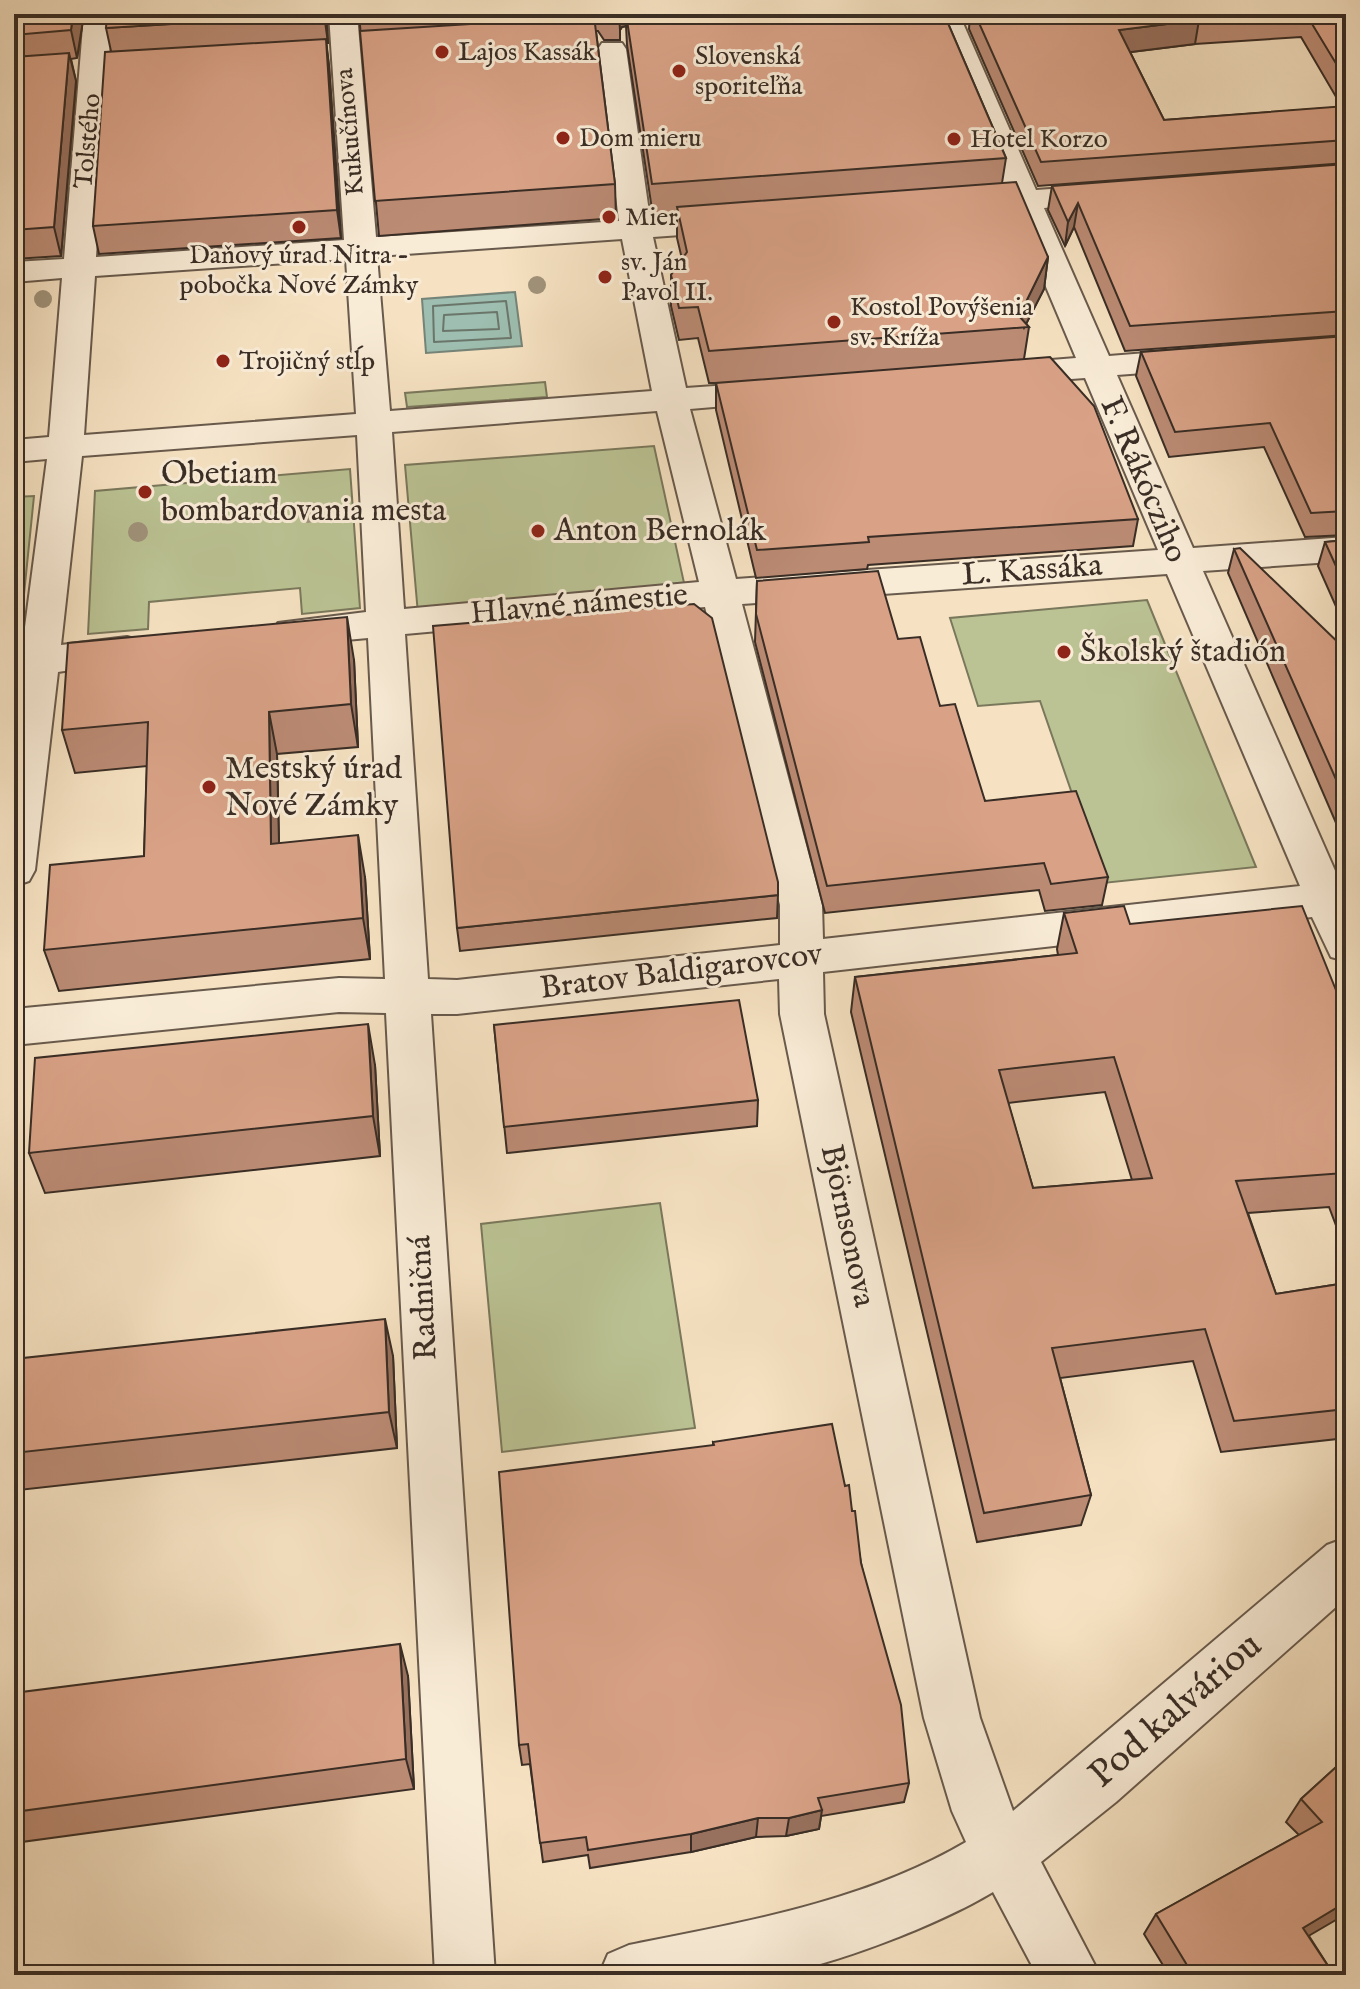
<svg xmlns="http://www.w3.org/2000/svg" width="1360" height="1989" font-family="'IM FELL English',serif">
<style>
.green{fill:#bbc394;stroke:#7a785c;stroke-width:2}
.water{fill:#9dbeb0;stroke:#758478;stroke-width:2}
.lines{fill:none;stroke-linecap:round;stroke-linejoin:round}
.shore{stroke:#6b766a;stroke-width:2}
.minor-casing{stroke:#685a4c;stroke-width:4}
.minor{fill:#f9ecd7;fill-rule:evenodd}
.tree{fill:#a0937b}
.wall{fill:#bb8b74;stroke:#392d25;stroke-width:2;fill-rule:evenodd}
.shaded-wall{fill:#98715e;stroke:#392d25;stroke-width:2}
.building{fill:#d9a287;stroke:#392d25;stroke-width:2;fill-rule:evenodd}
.poi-dot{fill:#8f2418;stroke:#f9ecd7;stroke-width:3}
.labels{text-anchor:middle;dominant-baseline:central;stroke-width:6;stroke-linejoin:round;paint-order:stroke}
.far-poi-label{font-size:26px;fill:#392d25;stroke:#f9ecd7;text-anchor:start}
.far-street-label{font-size:26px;fill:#392d25;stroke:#f9ecd7}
.poi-label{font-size:32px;fill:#392d25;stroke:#f9ecd7;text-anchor:start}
.street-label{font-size:32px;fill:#392d25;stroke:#f9ecd7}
.near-street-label{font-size:38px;fill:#392d25;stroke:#f9ecd7}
</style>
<rect width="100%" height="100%" fill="#f6e2c2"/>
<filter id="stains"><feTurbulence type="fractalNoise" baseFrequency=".0025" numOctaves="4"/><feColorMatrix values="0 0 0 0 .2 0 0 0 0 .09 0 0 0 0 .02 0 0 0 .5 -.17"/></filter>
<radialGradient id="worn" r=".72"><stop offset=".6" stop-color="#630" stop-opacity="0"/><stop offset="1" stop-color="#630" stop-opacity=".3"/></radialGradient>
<!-- green -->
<g class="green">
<polygon points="545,382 547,397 407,407 405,393"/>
<polygon points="654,446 686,592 418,614 405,465"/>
<polygon points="350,469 360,608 302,614 300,588 149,602 148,629 88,634 95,491"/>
<polygon points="34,496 19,643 14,643 14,497"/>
<polygon points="1147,600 1256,867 1103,883 1040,701 978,706 950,618"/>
<polygon points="660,1203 695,1428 502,1452 481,1224"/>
</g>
<!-- water -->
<polygon class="water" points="515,292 522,346 426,353 422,299"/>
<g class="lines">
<!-- shore -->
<g class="shore">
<polygon points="506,301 511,338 434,342 433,306"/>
<polygon points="497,312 499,329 443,331 444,315"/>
</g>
<defs>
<path id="minor" d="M84 14H112L96 257 344 240 329 14H357L376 237 619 221 598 49 602 43H622L626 49 650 219 737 213 748 215 753 222 748 229 737 231 653 237 686 388 773 382 785 385 790 392 785 399 773 402 690 409 736 579 1158 550 1085 378 1001 384 989 381 984 374 989 367 1001 364 1076 358 1014 211 966 214 955 212 951 205 955 198 1007 193 931 14H959L1036 190 1108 185 1119 187 1123 194 1119 201 1044 208 1109 356 1196 349 1208 352 1213 359 1208 366 1196 369 1117 375 1193 548 1346 537V561L1203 571 1340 882 1346 881V961L1331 957 1312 917 823 972 824 1014 980 1718 1013 1811 1327 1545 1346 1538V1598L1116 1802 1041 1862 1100 1975H1037L993 1892C940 1924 831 1967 770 1975 720 1981 651 1975 599 1975L608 1954 629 1945C744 1922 864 1902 966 1842L952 1811 924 1718 780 1014 779 979 457 1014H431L495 1975H435L386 1013 339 1012 14 1045V1009L339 978 385 979 368 638 291 645 278 641 272 632 278 623 366 612 357 435 82 456 61 645 127 637 141 641 146 650 141 659 58 672 35 870 29 881 14 886V710L18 677H14V651L22 650 47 459 14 462V440L49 437 62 278 14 282V262L64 259ZM622 239 652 391 390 411 377 256ZM346 259 356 414 84 435 95 276ZM657 411 699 582 404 609 392 432ZM1167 574 1300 886 823 939 822 905 742 604ZM705 607 780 905V945L457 980 428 979 405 634Z"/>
</defs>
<!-- minor casing -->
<use href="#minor" class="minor-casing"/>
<!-- minor -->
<use href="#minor" class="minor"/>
</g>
<!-- trees -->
<g class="tree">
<circle cx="537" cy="285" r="9"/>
<circle cx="43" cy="299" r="9"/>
<circle cx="308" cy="513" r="10"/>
<circle cx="138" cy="532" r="10"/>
</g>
<!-- wall -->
<g class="wall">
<polygon points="14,14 84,14 77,58 71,59 76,81 61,256 14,259"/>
<polygon points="326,14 328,43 326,43 329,66 341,238 99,254 93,226 111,51 106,28"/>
<polygon points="359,14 944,14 1006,158 1002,183 1048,257 1044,289 1026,324 1029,327 1024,359 1138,519 1133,546 868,565 867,569 756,578 716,410 716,383 709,383 698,338 679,340 671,306 671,275 682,259 677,238 677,214 653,216 627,45 626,26 622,27 620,30 620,40 604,40 598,31 596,31 615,184 616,218 379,236"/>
<path d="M970 14H1346V163L1038 186 969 29ZM1301 37 1342 107 1164 120 1130 52 1195 44Z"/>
<polygon points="1346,164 1346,335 1125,351 1074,227 1065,246 1048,210 1052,186"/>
<polygon points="1346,336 1346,535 1305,537 1264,447 1169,457 1136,376 1141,352"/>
<polygon points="1346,540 1346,629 1318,566 1325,542"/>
<polygon points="1234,549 1346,650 1346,846 1228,573"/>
<polygon points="757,581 898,639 940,706 985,801 1108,877 1102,905 1045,911 1039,890 825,913 755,642"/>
<polygon points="354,660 358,747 277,754 279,843 365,877 370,959 59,991 44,950 144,856 147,766 75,773 62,730"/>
<polygon points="778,895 777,918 460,951 457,928"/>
<path d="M1064 913 1130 924 1346 1015V1252L1329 1207 1248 1213 1276 1294 1346 1283V1438L1221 1452 1193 1361 1060 1378 1091 1495 1081 1525 977 1542 851 1012 855 977 1058 955 1057 949ZM1105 1092 1132 1180 1033 1188 1008 1103Z"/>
<polygon points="494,1025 758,1100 757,1126 507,1153"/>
<polygon points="375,1065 380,1156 45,1193 29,1153"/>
<polygon points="393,1356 397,1448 19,1490 14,1480 14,1359"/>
<polygon points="713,1442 845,1486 852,1511 861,1563 909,1783 904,1802 821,1816 819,1829 786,1836 756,1837 691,1852 590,1868 588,1855 543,1862 530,1764 522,1765 519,1745 713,1445"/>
<polygon points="408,1676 414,1789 14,1843 14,1693"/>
<polygon points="1346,1758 1309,1936 1334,1975 1169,1975 1144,1934 1156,1914 1299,1835 1286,1822 1301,1799"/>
</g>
<!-- shaded-wall -->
<g class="shaded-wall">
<polygon points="73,14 84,14 77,58 71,30"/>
<polygon points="324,14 326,14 328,43"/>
<polygon points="619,14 626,14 626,26 622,27 620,30"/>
<polygon points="1199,20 1195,44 1115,54 1119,30"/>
<polygon points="326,39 329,66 341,238 337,210"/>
<polygon points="69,53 76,81 61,256 54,227"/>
<polygon points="1078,203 1074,227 1065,246 1068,222"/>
<polygon points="1048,257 1044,289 1024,328 1019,316"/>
<polygon points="347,617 354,660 358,747 351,704"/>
<polygon points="269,712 277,754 280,886 271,844"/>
<polygon points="358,835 365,877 370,959 363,918"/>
<polygon points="368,1024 375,1065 380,1156 373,1116"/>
<polygon points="385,1319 393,1356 397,1448 389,1412"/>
<polygon points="400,1644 408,1676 414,1789 406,1759"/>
<polygon points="822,1810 819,1829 786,1836 789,1818"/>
<polygon points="758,1818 756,1837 691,1852 691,1834"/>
<polygon points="1346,1902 1346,1914 1288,1948 1303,1928"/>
</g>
<!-- building -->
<g class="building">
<polygon points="14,14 73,14 71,30 14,35"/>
<polygon points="107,14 324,14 324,15 106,28"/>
<polygon points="626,14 944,14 1006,158 652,184"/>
<polygon points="975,14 1305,14 1199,20 1119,30 1164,120 1346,106 1346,140 1041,162"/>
<polygon points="1306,14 1346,14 1346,80"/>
<polygon points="594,16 615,184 375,201 360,31"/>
<polygon points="326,39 337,210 93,226 105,52"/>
<polygon points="69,53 54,227 14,230 14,57"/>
<polygon points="1346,164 1346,311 1130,326 1078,203 1068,222 1052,186"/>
<polygon points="1016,182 1048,257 1019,316 1029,327 709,351 698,307 679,308 671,275 687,252 677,207"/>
<polygon points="1346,336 1346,511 1311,513 1270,423 1175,432 1141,352"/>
<polygon points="1050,357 1094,406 1138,519 868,537 869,542 757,550 716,383"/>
<polygon points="1346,540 1346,588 1325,542"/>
<polygon points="1240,548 1346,650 1346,802 1234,549"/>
<polygon points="878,571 898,639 920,637 940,706 955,704 985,801 1076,791 1108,877 1051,884 1044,863 827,886 756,614 757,581"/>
<polygon points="694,604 712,618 778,882 778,895 457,928 433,626"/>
<polygon points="347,617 351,704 269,712 271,844 358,835 363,918 44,950 50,865 144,856 148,722 62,730 68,643"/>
<path d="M1124 906 1130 924 1302 906 1346 1015V1179L1344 1173 1236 1181 1276 1294 1346 1283V1409L1234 1421 1205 1329 1052 1348 1091 1495 984 1513 855 977 1077 953 1064 913ZM1114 1057 1152 1178 1033 1188 999 1070Z"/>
<polygon points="739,1000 758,1100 504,1127 494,1025"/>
<polygon points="368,1024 373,1116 29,1153 35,1058"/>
<polygon points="385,1319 389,1412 14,1453 14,1359"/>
<polygon points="832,1424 845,1486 849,1485 852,1511 855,1511 861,1563 901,1705 909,1783 818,1798 822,1810 789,1818 758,1818 691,1834 588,1850 586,1837 540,1843 528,1744 519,1745 499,1472 714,1445 713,1442"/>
<polygon points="400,1644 406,1759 14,1812 14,1693"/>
<polygon points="1346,1758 1346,1902 1303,1928 1334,1975 1193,1975 1156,1914 1322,1822 1301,1799"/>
</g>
<!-- markers -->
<g class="poi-dot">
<circle cx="442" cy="52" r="8"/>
<circle cx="679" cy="71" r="8"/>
<circle cx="563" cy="138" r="8"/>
<circle cx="954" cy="139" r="8"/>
<circle cx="609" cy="217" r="8"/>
<circle cx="299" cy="227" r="8"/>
<circle cx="605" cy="277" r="8"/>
<circle cx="834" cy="322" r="8"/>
<circle cx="223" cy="361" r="8"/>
<circle cx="145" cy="492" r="8"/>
<circle cx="538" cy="531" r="8"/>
<circle cx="1064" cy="652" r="8"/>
<circle cx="209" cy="787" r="8"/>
</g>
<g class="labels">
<!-- far-poi labels -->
<g class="far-poi-label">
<text x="458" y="52">Lajos Kassák</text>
<text x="695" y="56">Slovenská<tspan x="695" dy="30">sporiteľňa</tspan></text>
<text x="579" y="138">Dom mieru</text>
<text x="970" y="139">Hotel Korzo</text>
<text x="625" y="217">Mier</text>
<text x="299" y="255" text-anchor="middle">Daňový úrad Nitra -<tspan x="299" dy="30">pobočka Nové Zámky</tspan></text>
<text x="621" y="262">sv. Ján<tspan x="621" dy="30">Pavol II.</tspan></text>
<text x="850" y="307">Kostol Povýšenia<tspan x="850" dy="30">sv. Kríža</tspan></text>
<text x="239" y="361">Trojičný stĺp</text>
</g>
<!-- far-street labels -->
<g class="far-street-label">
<text transform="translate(350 132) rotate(-95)">Kukučínova</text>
<text transform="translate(88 141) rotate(-85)">Tolstého</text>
</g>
<!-- poi labels -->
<g class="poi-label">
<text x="161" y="474">Obetiam<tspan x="161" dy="37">bombardovania mesta</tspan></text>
<text x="554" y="531">Anton Bernolák</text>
<text x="1080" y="652">Školský štadión</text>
<text x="225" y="769">Mestský úrad<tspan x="225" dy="37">Nové Zámky</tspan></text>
</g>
<!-- street labels -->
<g class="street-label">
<text transform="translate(1143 480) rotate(67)">F. Rákócziho</text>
<text transform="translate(1032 571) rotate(-4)">L. Kassáka</text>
<text transform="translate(579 605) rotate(-5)">Hlavné námestie</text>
<text transform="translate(681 972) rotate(-7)">Bratov Baldigarovcov</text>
<text transform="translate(847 1226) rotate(78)">Björnsonova</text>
<text transform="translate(424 1298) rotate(-93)">Radničná</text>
</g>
<!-- near-street labels -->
<g class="near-street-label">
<text transform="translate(1176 1711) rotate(-41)">Pod kalváriou</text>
</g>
</g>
<!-- margin -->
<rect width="1360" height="1989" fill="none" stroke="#f6e2c2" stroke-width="48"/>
<rect x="16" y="16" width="1328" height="1957" fill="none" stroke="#392d25" stroke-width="4"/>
<rect x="24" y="24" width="1312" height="1941" fill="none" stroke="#392d25" stroke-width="2"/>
<rect width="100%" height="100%" filter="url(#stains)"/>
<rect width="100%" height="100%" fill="url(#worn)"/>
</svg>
